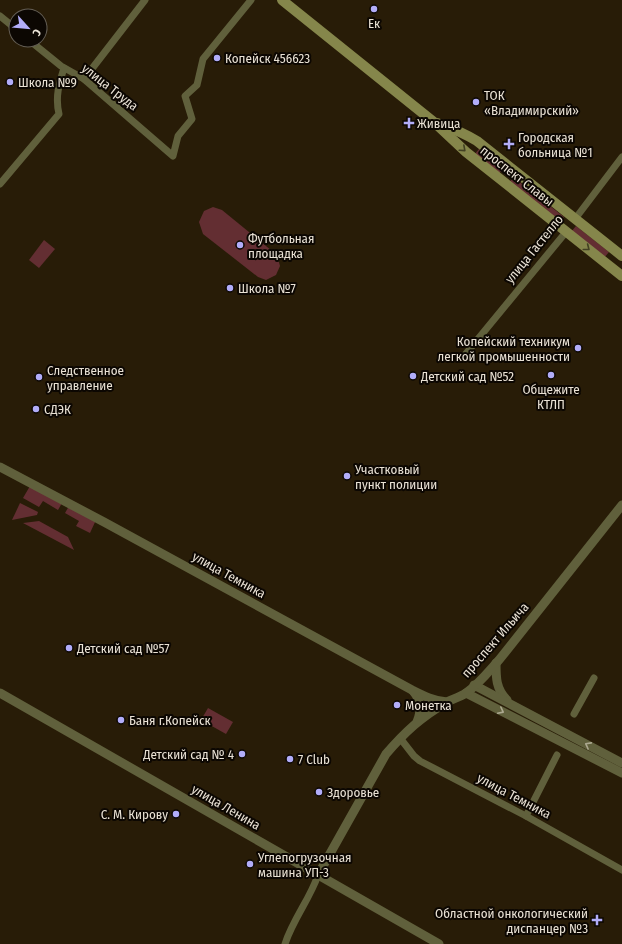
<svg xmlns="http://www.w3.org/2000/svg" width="622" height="944" font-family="'Fira Sans Condensed',sans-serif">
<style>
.green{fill:#632e32}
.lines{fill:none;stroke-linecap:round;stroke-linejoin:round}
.minor{stroke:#60603c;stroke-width:7}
.tertiary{stroke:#60603c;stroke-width:9}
.secondary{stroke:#85864b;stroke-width:10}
.oneway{stroke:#424023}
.oneway2{stroke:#aca890}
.poi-dot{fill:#b2adf9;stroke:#0c0702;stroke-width:1.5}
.labels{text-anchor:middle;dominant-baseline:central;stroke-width:4;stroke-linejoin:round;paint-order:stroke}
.poi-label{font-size:13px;fill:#eae2d5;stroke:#0c0702;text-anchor:start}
.street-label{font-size:13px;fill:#eae2d5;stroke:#0c0702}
</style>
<rect width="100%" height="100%" fill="#281c07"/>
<!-- green -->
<g class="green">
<polygon points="479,149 503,168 499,174 474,155"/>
<polygon points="513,177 564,217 560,223 509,183"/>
<polygon points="213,207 222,210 277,255 280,266 276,275 266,280 258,277 203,234 199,222 204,211"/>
<polygon points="576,226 609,252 604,258 571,232"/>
<polygon points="44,240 55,249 39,268 29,260"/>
<polygon points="30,486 62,503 58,510 43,501 39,507 23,498"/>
<polygon points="20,503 38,512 37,515 12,520"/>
<polygon points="69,506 96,520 90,533 76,526 79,521 65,513"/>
<polygon points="39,521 68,537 74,550 23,523"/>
<polygon points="208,708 233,722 226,734 201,720"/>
</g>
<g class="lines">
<!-- minor -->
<g class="minor">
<polyline points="0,16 16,29"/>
<polyline points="29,40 61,66 84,79 173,156 178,136 192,119 185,96 197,85 203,59 251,0"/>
<polyline points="84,79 145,0"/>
<path d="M0 184 59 114C55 97 59 84 64 68"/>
<polyline points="575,219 622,157"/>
<polyline points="464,356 566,232"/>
<polyline points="574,714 594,678"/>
<polyline points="400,738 414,756 420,761 526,816 622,870"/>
<polyline points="526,816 557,755"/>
<path d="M285 944C293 919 310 899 318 875"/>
</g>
<!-- tertiary -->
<g class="tertiary">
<path d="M0 467 104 522 412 690C424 696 434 701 447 702"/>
<path d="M496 663C496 678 496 689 507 700"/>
<polyline points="474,685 622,763"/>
<path d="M413 691C421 700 422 710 417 722"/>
<polyline points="0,693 439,944"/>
<polyline points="466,693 622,773"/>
<path d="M318 875 386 754C405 732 421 717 447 702 453 699 460 697 466 693 479 684 489 671 499 660L622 505"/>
</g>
<!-- secondary -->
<g class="secondary">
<polyline points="282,0 435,123 466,152 622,276"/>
<path d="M437 123C451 128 464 133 477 141L622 256"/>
</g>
</g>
<!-- one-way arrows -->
<defs><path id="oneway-chevron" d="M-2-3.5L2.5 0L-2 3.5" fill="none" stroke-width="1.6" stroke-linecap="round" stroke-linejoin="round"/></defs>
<g class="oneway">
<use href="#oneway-chevron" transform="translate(463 149) rotate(42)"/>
<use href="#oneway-chevron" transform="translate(587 248) rotate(38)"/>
</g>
<g class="oneway2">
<use href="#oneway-chevron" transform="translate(501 711) rotate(27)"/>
<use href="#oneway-chevron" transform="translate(588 745) rotate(-152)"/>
</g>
<!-- markers -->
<g class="poi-dot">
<circle cx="374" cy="9" r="4"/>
<circle cx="217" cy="58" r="4"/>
<circle cx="10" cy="82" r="4"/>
<circle cx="476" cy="102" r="4"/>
<path d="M407 117h4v4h4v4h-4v4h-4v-4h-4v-4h4z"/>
<path d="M507 138h4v4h4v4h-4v4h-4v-4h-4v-4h4z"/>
<circle cx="240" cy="245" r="4"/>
<circle cx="230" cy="288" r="4"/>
<circle cx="578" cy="348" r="4"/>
<circle cx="551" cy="375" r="4"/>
<circle cx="413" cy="376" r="4"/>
<circle cx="39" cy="377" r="4"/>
<circle cx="36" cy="409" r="4"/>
<circle cx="347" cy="476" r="4"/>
<circle cx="69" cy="648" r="4"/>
<circle cx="397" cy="705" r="4"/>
<circle cx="121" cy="720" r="4"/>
<circle cx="242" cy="754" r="4"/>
<circle cx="290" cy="759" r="4"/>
<circle cx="319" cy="792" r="4"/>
<circle cx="176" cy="814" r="4"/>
<circle cx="250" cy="864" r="4"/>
<path d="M595 914h4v4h4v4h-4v4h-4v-4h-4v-4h4z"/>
</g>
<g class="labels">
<!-- poi labels -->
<g class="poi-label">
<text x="374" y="23" text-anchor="middle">Ек</text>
<text x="225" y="58">Копейск 456623</text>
<text x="18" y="82">Школа №9</text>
<text x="484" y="95">ТОК<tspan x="484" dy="15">«Владимирский»</tspan></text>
<text x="417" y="123">Живица</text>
<text x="518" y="137">Городская<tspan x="518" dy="15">больница №1</tspan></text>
<text x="248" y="238">Футбольная<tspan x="248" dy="15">площадка</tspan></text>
<text x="238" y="288">Школа №7</text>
<text x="570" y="341" text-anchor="end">Копейский техникум<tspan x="570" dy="15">легкой промышенности</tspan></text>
<text x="47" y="370">Следственное<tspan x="47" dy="15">управление</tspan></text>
<text x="421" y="376">Детский сад №52</text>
<text x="551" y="389" text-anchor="middle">Общежите<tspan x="551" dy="15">КТЛП</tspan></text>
<text x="44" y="409">СДЭК</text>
<text x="355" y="469">Участковый<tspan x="355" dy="15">пункт полиции</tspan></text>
<text x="77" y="648">Детский сад №57</text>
<text x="405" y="705">Монетка</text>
<text x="129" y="720">Баня г.Копейск</text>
<text x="234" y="754" text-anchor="end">Детский сад № 4</text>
<text x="298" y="759">7 Club</text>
<text x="327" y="792">Здоровье</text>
<text x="168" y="814" text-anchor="end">С. М. Кирову</text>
<text x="258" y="857">Углепогрузочная<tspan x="258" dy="15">машина УП-3</tspan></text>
<text x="588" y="913" text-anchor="end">Областной онкологический<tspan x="588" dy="15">диспанцер №3</tspan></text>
</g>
<!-- street labels -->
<g class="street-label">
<text transform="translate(110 87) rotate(38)">улица Труда</text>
<text transform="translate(517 176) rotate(38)">проспект Славы</text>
<text transform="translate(534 249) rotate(-51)">улица Гастелло</text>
<text transform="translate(229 575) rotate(29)">улица Темника</text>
<text transform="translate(495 640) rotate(-49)">проспект Ильича</text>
<text transform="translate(514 796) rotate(28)">улица Темника</text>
<text transform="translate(226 807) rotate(30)">улица Ленина</text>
</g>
</g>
<!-- north arrow -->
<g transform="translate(28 28) rotate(117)"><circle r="19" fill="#0c0702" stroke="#655f56"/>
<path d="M0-3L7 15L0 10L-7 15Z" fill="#b2adf9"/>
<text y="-6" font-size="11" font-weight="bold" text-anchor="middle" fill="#eae2d5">С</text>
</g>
</svg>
